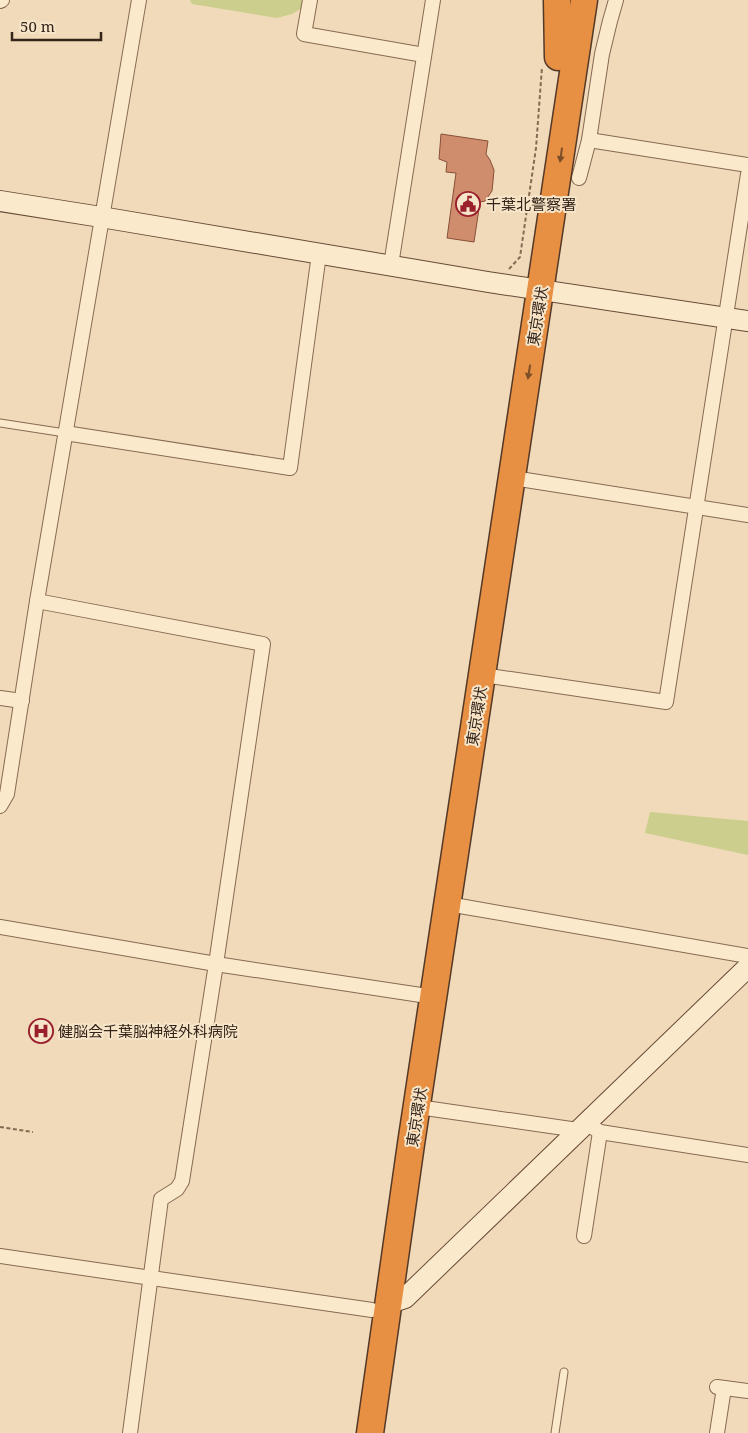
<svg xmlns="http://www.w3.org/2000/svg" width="748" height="1433" font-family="'Noto Serif','Noto Sans JP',serif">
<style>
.green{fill:#ccce8d}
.building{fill:#d08d6d;stroke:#875038}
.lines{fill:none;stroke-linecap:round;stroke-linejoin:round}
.lane-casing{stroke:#876a53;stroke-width:9}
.street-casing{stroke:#876a53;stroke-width:16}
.secondary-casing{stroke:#684b37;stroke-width:22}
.highway-casing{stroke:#543928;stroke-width:29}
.path{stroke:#876a53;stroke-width:2;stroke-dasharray:4 2.5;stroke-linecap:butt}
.lane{stroke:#fbe9cc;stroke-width:7}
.street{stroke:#fbe9cc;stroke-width:14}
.secondary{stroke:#fbe9cc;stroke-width:20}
.highway{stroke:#e78f42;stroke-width:26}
.oneway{fill:#7c4f29}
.labels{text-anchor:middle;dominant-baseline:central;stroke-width:4;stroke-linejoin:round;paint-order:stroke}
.poi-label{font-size:15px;fill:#352419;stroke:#f7e5c9;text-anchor:start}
.street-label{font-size:15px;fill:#352419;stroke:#f7e5c9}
</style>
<rect width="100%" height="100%" fill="#f0dab9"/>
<!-- green -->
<g class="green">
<polygon points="190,0 303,0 302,8 292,14 277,18 192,4"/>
<polygon points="650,812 748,821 748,855 645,833"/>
</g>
<!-- building -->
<polygon class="building" points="441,134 488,141 486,154 490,160 494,170 493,181 492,191 485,201 480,202 474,242 447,238 456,173 446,172 447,162 439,159"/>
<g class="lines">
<defs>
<g id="lane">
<polyline points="0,423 65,433"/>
<polyline points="555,1433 564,1372"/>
</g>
<g id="street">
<polyline points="310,0 304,34 424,55"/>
<polyline points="0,1 2,0"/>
<polyline points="589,140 748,165"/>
<polyline points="579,178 589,140 602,54 610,21 616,0"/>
<polyline points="391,265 433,0"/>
<polyline points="65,433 290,468 319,254"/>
<polyline points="513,478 748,515"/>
<polyline points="37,601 263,644 216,964 182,1181 177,1189 161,1199 130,1433"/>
<polyline points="483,675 666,702 748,174"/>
<polyline points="0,698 22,701"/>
<polyline points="0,806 7,794 37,601 139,0"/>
<polyline points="448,904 748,956"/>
<polyline points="0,927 216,964 434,997"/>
<polyline points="418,1107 578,1130"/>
<polyline points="586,1123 600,1132 748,1155"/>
<polyline points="584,1236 600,1132"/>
<polyline points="0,1256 372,1310"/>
<polyline points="717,1387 748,1391"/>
<polyline points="717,1433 724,1388"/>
</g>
<g id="secondary">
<polyline points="0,201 101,217 488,282 748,321"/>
<polyline points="389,1300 396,1301 405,1298 748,967"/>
</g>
<g id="highway">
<polyline points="557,0 558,57"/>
<polyline points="370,1433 411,1144 584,0"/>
</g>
</defs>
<!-- lane casing -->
<use href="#lane" class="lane-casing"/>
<!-- street casing -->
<use href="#street" class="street-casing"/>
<!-- secondary casing -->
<use href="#secondary" class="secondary-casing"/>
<!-- highway casing -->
<use href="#highway" class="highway-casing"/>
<!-- path -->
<g class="path">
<polyline points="509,269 520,257 536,148 542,67"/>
<polyline points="0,1127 33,1132"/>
</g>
<!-- lane -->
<use href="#lane" class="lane"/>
<!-- street -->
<use href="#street" class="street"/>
<!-- secondary -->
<use href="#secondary" class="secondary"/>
<!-- highway -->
<use href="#highway" class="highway"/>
</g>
<!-- one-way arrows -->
<defs><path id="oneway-solid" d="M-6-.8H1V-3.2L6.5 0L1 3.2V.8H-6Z" transform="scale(1.25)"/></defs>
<g class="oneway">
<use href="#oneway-solid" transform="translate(561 155) rotate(98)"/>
<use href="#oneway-solid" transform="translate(529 372) rotate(99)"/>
</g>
<!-- icons -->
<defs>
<symbol id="civic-ring" viewBox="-11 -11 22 22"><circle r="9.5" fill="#f7e5c9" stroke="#99202c" stroke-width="1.5"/><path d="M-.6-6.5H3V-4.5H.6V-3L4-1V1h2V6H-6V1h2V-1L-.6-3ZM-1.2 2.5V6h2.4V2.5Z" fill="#99202c"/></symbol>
<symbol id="hospital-ring" viewBox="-11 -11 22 22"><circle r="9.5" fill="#f7e5c9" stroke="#99202c" stroke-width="1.5"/><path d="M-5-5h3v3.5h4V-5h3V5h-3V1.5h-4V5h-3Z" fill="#99202c"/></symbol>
</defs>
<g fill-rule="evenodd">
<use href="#civic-ring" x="454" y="190" width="28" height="28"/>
<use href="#hospital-ring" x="27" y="1017" width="28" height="28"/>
</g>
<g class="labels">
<!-- poi labels -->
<g class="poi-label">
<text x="486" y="204">千葉北警察署</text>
<text x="58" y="1031">健脳会千葉脳神経外科病院</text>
</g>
<!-- street labels -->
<g class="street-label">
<text transform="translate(537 316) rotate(-81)">東京環状</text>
<text transform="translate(476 716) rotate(-81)">東京環状</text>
<text transform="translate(416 1117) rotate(-81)">東京環状</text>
</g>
</g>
<!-- scale -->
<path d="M12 32v8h89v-8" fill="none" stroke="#352419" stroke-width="2.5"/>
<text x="20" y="32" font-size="15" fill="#352419" stroke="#f7e5c9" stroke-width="4" paint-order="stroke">50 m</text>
</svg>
